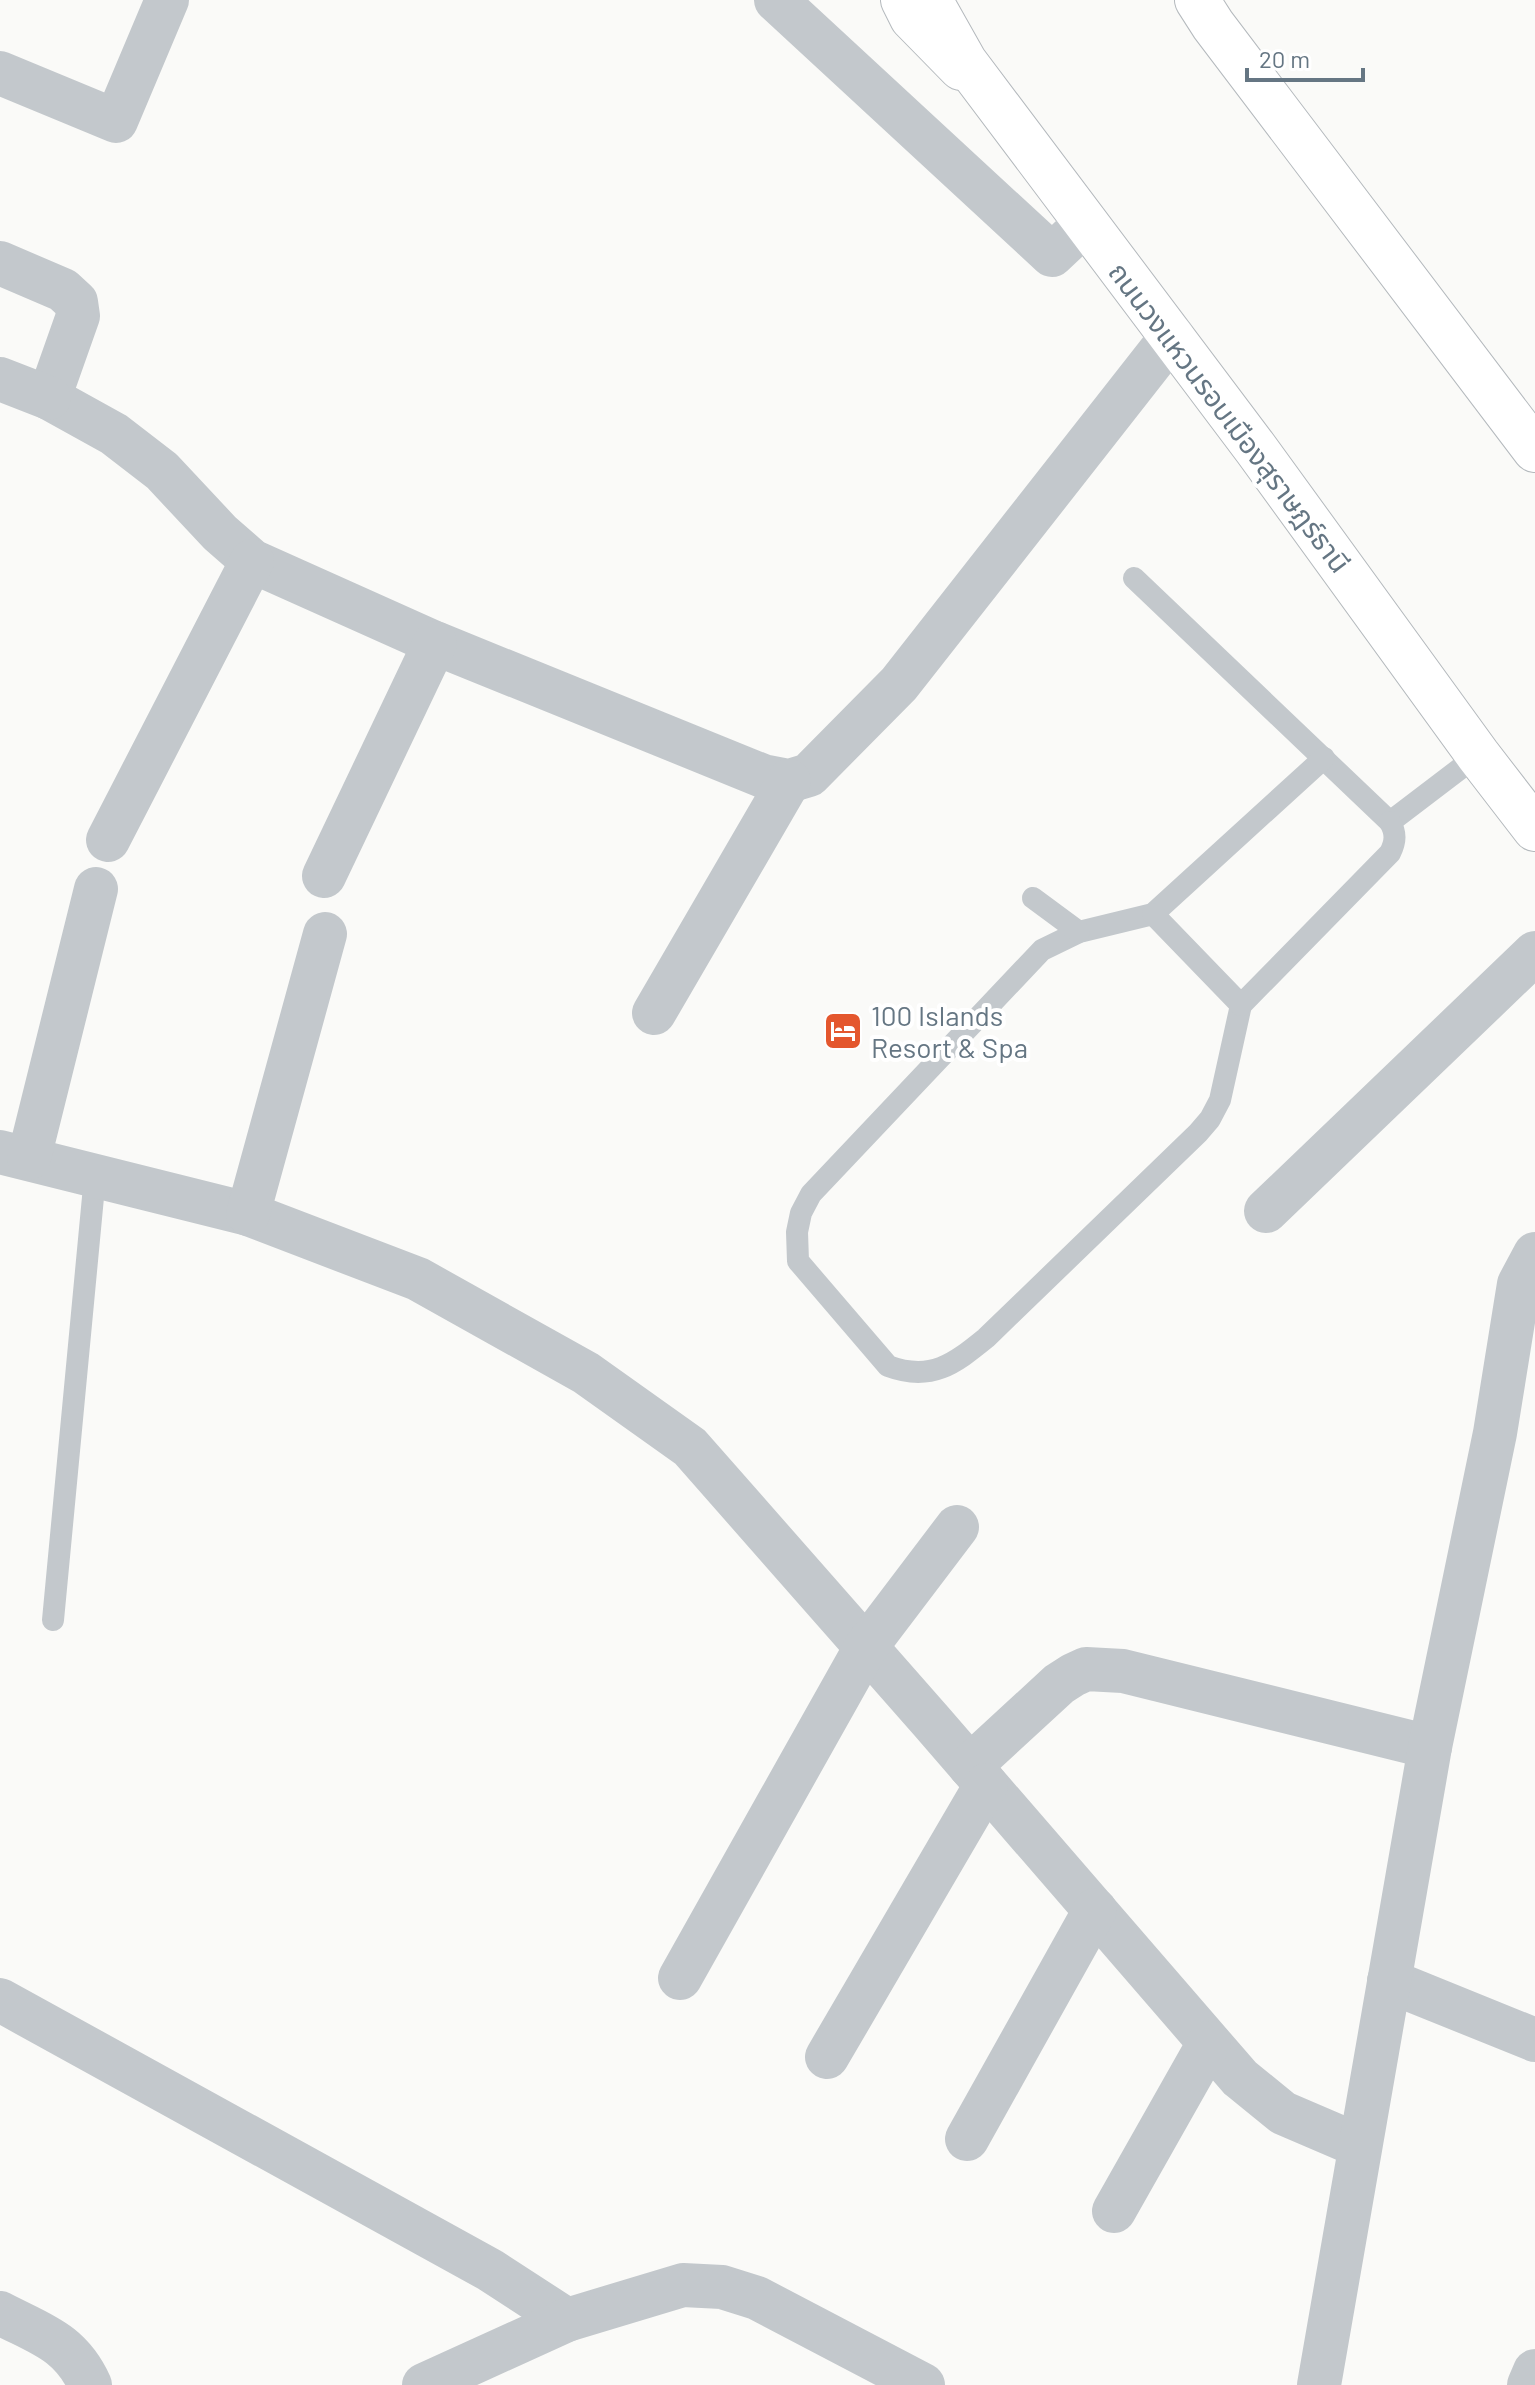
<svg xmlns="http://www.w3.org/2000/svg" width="1535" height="2385" font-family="Barlow,'Noto Sans Thai',sans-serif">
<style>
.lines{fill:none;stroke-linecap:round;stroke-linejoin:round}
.primary-casing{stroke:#b5babe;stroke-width:46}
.highway-casing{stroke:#b4b9bd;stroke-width:46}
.lane{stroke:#c3c8cc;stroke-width:22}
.street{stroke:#c3c8cc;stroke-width:44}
.primary{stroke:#fff;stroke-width:44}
.highway{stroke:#fff;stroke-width:44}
.labels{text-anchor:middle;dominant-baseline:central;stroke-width:8;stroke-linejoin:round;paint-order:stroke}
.street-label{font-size:28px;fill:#657683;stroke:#fff}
.poi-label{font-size:28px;fill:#657683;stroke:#fff;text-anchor:start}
</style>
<rect width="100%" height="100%" fill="#fafaf8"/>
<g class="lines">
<defs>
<polyline id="primary" points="903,0 912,18 961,68"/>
<g id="highway">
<polyline points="930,0 965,62 1256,449 1478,755 1535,829"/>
<polyline points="1197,0 1213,25 1535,450"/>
</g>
</defs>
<!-- primary casing -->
<use href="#primary" class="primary-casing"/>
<!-- highway casing -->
<use href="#highway" class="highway-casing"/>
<!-- lane -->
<g class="lane">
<polyline points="1134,578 1390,822 1478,755"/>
<path d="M1324 758 1153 914 1079 932 1042 950 811 1194 801 1213 797 1232 798 1261 888 1366C931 1382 954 1364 986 1338L1198 1133 1210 1119 1220 1100 1241 1005 1390 853C1396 841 1396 833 1390 822"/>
<polyline points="1033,898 1079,932"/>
<polyline points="1153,914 1241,1005"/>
<polyline points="53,1620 95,1176"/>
</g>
<!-- street -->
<g class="street">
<polyline points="776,0 1052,255 1086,223"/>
<polyline points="0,73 116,121 167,0"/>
<polyline points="0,263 63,290 76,302 78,316 49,398 114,434 162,471 220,533 252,561 435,643 763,776 789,781 809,775 899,684 1172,336"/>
<polyline points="0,379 49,398"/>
<polyline points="108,840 252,561"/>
<polyline points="324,876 435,643"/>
<polyline points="654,1013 789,781"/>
<polyline points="0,1152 248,1214 418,1279 586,1373 690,1447 931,1721 1240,2078 1283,2113 1360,2146"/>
<polyline points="29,1158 96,889"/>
<polyline points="1266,1211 1535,953"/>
<polyline points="248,1214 325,934"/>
<polyline points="970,1766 1059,1684 1073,1675 1086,1669 1123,1671 1430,1747"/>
<polyline points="680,1978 866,1647 957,1527"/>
<polyline points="1389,1981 1535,2040"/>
<polyline points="0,2000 490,2270 567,2320"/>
<polyline points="827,2057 986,1785"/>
<polyline points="967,2139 1095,1910"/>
<polyline points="1114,2211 1209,2043"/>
<path d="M0 2313C40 2334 70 2341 90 2385"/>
<polyline points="424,2385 567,2320 683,2285 722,2287 757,2298 923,2385"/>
<polyline points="1319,2385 1430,1747 1495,1433 1519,1284 1535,1254"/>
<polyline points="1529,2385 1535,2371"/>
</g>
<!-- primary -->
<use href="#primary" class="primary"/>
<!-- highway -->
<use href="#highway" class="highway"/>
</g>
<!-- icons -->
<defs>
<symbol id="hotel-square" viewBox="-11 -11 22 22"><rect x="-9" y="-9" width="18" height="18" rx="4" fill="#e4572e" stroke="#fff"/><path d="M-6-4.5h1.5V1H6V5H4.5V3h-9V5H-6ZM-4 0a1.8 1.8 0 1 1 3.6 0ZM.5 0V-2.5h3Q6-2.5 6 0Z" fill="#fff"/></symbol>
</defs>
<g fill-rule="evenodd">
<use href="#hotel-square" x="821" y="1009" width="44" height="44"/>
</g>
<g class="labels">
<!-- street labels -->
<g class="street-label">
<text transform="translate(1230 417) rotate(53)">ถนนวงแหวนรอบเมืองสุราษฎร์ธานี</text>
</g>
<!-- poi labels -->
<g class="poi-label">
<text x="871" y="1015">100 Islands<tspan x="871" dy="32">Resort &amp; Spa</tspan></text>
</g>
</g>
<!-- scale -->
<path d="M1247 68v12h116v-12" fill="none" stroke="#657683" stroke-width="4"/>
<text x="1259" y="68" font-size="24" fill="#657683" stroke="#ffffff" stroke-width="6" paint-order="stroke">20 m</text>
</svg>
